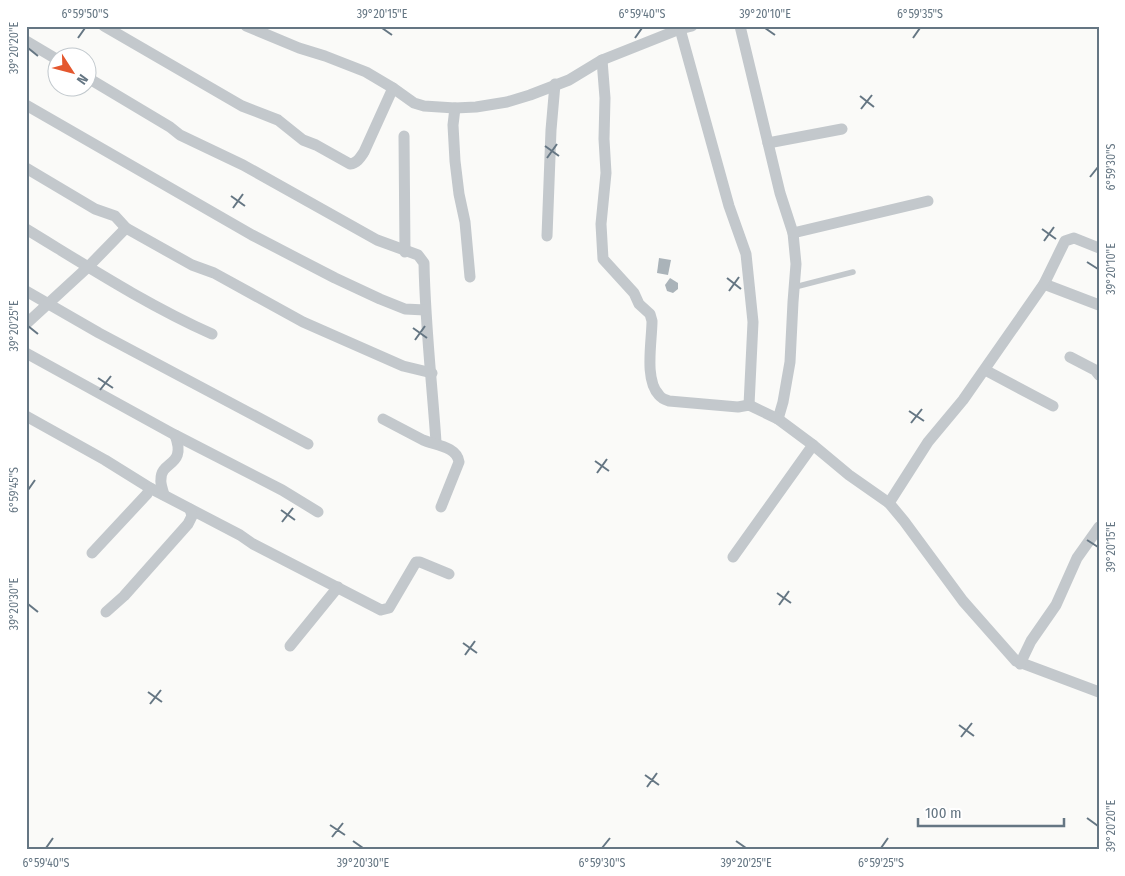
<svg xmlns="http://www.w3.org/2000/svg" width="1125" height="876" font-family="'Fira Sans Condensed',sans-serif">
<style>
.building{fill:#aab3b9}
.lines{fill:none;stroke-linecap:round;stroke-linejoin:round}
.service{stroke:#c3c8cc;stroke-width:5.5}
.minor{stroke:#c3c8cc;stroke-width:11}
.ticks{fill:none;stroke:#657683;stroke-width:2}
.neatline{fill:none;stroke:#657683;stroke-width:2}
.ticks-label{font-size:12px;text-anchor:middle;fill:#657683}
</style>
<rect width="100%" height="100%" fill="#fafaf8"/>
<!-- building -->
<g class="building">
<polygon points="659,258 671,260 668,275 657,273"/>
<polygon points="670,278 678,283 678,289 673,293 667,291 665,285"/>
</g>
<g class="lines">
<!-- service -->
<polyline class="service" points="795,287 853,272"/>
<!-- minor -->
<g class="minor">
<path d="M104 26 242 106 278 120 303 140 316 145 350 164C357 163 360 158 364 152L393 88"/>
<polyline points="246,26 299,48 325,56 366,72 393,88 414,103 424,106 455,108 476,107 507,102 530,95 569,80 602,60 680,29 692,26"/>
<polyline points="740,26 780,193 793,233 796,264 793,302 790,362 783,402 778,419"/>
<polyline points="680,29 729,206 746,254 753,322 749,405"/>
<polyline points="26,41 58,60"/>
<path d="M602 60 605 98 604 139 606 173 601 224 603 259 634 293 639 304 650 314 652 321C652 341 644 380 659 395 661 398 666 400 669 401L738 407 749 405 778 419 813 445 849 475 889 503 904 521 963 601 1016 661 1099 692"/>
<path d="M88 78 170 127 180 135 243 165 377 240 418 255 424 263C425 323 432 383 436 442"/>
<polyline points="26,105 252,235 335,278 380,299 405,309 425,310"/>
<polyline points="455,108 453,125 455,161 459,194 465,222 470,277"/>
<polyline points="404,136 405,252"/>
<polyline points="768,143 842,129"/>
<polyline points="26,168 95,209 115,216 126,228 192,265 214,273 303,322 403,366 432,373"/>
<path d="M26 229C87 266 147 305 212 334"/>
<polyline points="793,233 928,201"/>
<polyline points="547,236 551,130 555,84"/>
<polyline points="1044,284 1099,305"/>
<polyline points="26,291 99,333 308,444"/>
<polyline points="26,324 88,267 126,228"/>
<polyline points="26,353 175,435 282,490 318,512"/>
<polyline points="1070,357 1095,370 1099,375"/>
<polyline points="985,370 1053,406"/>
<polyline points="26,416 105,460 150,488 240,535 253,544 381,610 389,608 416,562 420,562 449,574"/>
<path d="M383 419 423 440C434 445 457 446 459 462L441 507"/>
<path d="M164 495C163 490 160 484 161 479 161 460 187 467 175 435"/>
<polyline points="889,503 928,442 963,400 1044,284 1065,241 1074,238 1099,248"/>
<polyline points="92,553 147,494 150,488"/>
<polyline points="733,557 813,445"/>
<polyline points="106,612 124,596 188,524 192,516 190,509"/>
<polyline points="290,646 338,587"/>
<polyline points="1020,664 1031,641 1056,605 1077,558 1099,527"/>
</g>
</g>
<!-- ticks -->
<path class="ticks" d="M382 28 392 35M765 28 775 35M78 38 85 28M635 38 642 28M913 38 920 28M28 48 38 56M860 96 874 107M861 109 872 95M545 146 559 156M547 158 557 144M1090 177 1098 167M231 196 245 206M233 208 243 194M1042 229 1056 239M1044 241 1054 227M1087 262 1098 269M727 278 741 289M729 291 739 277M28 326 38 334M413 328 427 338M415 340 425 326M98 378 113 388M100 390 111 376M909 411 924 421M911 423 922 409M595 461 609 471M597 473 607 459M28 490 35 480M281 510 295 520M282 522 293 508M1087 540 1098 547M777 593 791 603M28 604 38 612M779 605 789 591M463 643 477 653M465 655 475 641M148 692 162 702M150 704 161 690M959 725 974 736M961 737 972 723M645 775 659 785M647 787 657 773M1087 818 1098 826M330 825 345 835M332 837 343 823M353 841 363 848M736 841 746 848M46 848 53 838M602 848 610 838M881 848 888 838"/>
<!-- border -->
<rect width="1125" height="876" fill="none" stroke="#ffffff" stroke-width="55"/>
<!-- north arrow -->
<g transform="translate(72 72) rotate(126)"><circle r="24" fill="#ffffff" stroke="#c1c8cd"/>
<path d="M0-4L9 19L0 12L-9 19Z" fill="#e4572e"/>
<text y="-8" font-size="14" font-weight="bold" text-anchor="middle" fill="#657683">N</text>
</g>
<!-- scale -->
<path d="M918 818v8h146v-8" fill="none" stroke="#657683" stroke-width="2.5"/>
<text x="925" y="818" font-size="15" fill="#657683" stroke="#ffffff" stroke-width="4" paint-order="stroke">100 m</text>
<rect x="28" y="28" width="1070" height="820" class="neatline"/>
<g class="ticks-label">
<text x="85" y="18">6°59'50"S</text>
<text x="382" y="18">39°20'15"E</text>
<text x="642" y="18">6°59'40"S</text>
<text x="765" y="18">39°20'10"E</text>
<text x="920" y="18">6°59'35"S</text>
<text transform="translate(14 48) rotate(-90)" y="4">39°20'20"E</text>
<text transform="translate(1111 167) rotate(-90)" y="4">6°59'30"S</text>
<text transform="translate(1111 269) rotate(-90)" y="4">39°20'10"E</text>
<text transform="translate(14 326) rotate(-90)" y="4">39°20'25"E</text>
<text transform="translate(14 490) rotate(-90)" y="4">6°59'45"S</text>
<text transform="translate(1111 547) rotate(-90)" y="4">39°20'15"E</text>
<text transform="translate(14 604) rotate(-90)" y="4">39°20'30"E</text>
<text transform="translate(1111 826) rotate(-90)" y="4">39°20'20"E</text>
<text x="46" y="867">6°59'40"S</text>
<text x="363" y="867">39°20'30"E</text>
<text x="602" y="867">6°59'30"S</text>
<text x="746" y="867">39°20'25"E</text>
<text x="881" y="867">6°59'25"S</text>
</g>
</svg>
